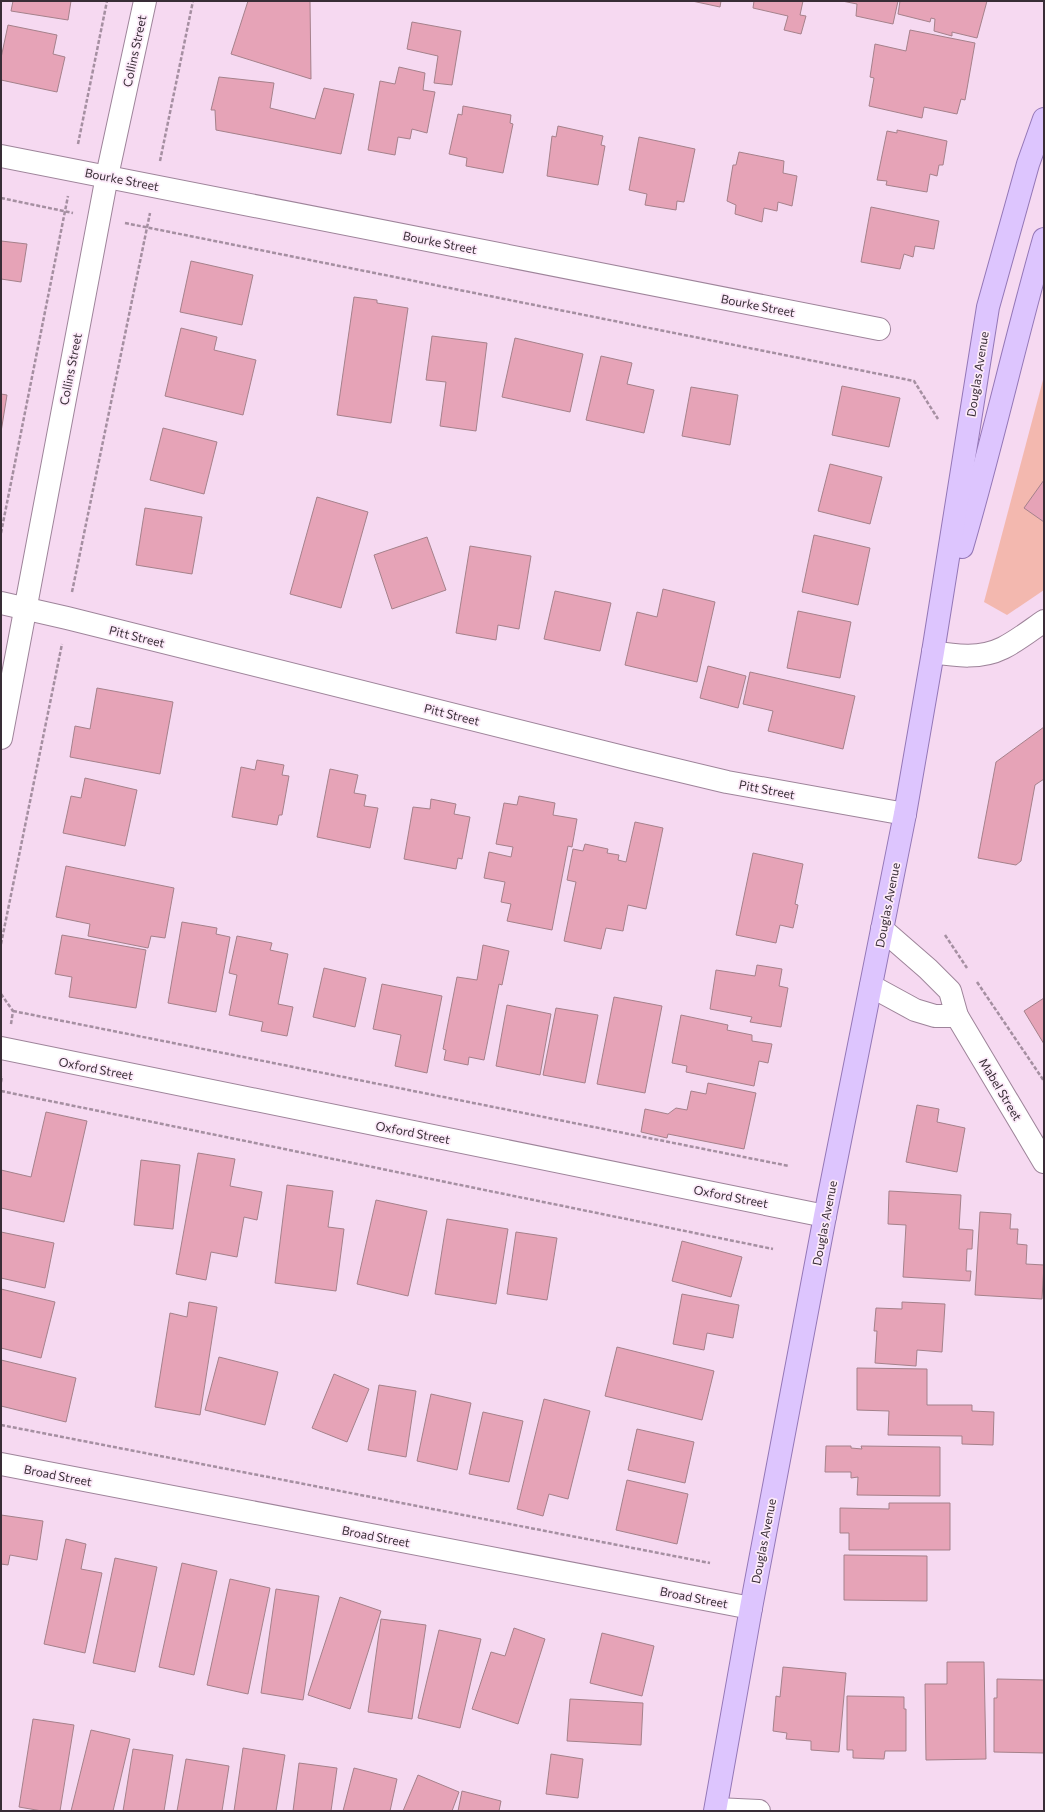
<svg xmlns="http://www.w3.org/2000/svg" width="1045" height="1812" font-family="Commissioner,sans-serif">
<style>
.green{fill:#f3b8af}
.building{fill:#e6a3b7;stroke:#a5818b}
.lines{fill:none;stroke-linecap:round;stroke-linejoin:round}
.minor-casing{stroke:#9e849a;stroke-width:24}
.primary-casing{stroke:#9477b7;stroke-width:24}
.path{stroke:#a58fa1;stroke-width:2.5;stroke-dasharray:4 2;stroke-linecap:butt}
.minor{stroke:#fff;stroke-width:22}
.primary{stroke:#ddc5fe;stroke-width:22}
.labels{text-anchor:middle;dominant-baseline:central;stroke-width:3.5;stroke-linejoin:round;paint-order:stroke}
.street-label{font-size:12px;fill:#382d36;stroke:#fceaf9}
</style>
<rect width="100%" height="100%" fill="#f6d9f1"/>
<!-- green -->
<polygon class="green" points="1044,376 1044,590 1007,615 984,602"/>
<!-- building -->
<g class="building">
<polygon points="13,1 71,1 68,20 11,11"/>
<polygon points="248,1 310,1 311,79 231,54"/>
<polygon points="692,1 721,1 720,7"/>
<polygon points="754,1 803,1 800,15 806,16 801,34 784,30 788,16 753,8"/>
<polygon points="842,1 898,1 893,24 856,16 857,4"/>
<polygon points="900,1 987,1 977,38 952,32 952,36 934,31 935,19 931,18 930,22 898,14"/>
<polygon points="412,22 461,31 452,85 434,83 438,56 407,49"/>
<polygon points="8,25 57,35 53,54 65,57 57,92 1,80 1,58"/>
<polygon points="910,30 975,43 965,100 961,99 957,114 924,107 922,118 869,106 874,78 870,77 875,44 906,51"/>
<polygon points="399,67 425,73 423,90 435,92 427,133 412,129 410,139 398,137 395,155 368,150 380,81 395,84"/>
<polygon points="219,77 274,83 270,108 315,119 324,88 354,94 341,154 216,130 215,110 211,110"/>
<polygon points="463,106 511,115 510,123 513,124 503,173 466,166 467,158 449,154 458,114 462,115"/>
<polygon points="558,126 603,136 601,145 605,146 598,185 547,176 552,136 556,137"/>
<polygon points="897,130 947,141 943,165 939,165 937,176 930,174 927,192 886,185 887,181 877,180 887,131 897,133"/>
<polygon points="639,137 695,149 684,202 677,201 676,210 645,205 647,194 629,190"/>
<polygon points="739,152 784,161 783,173 797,176 792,206 778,202 777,211 764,208 762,222 735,214 736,205 727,201 733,165 736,165"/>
<polygon points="871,207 939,221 934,249 915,246 913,257 904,254 900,269 861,262"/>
<polygon points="1,241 27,244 21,282 1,279"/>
<polygon points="191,261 253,275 242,325 180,312"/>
<polygon points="354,297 377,300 377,303 408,308 391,423 337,415"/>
<polygon points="181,328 217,337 214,350 256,360 243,415 165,396"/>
<polygon points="432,336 487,343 476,431 440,426 446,382 426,380"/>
<polygon points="515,338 583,354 570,412 502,397"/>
<polygon points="601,356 632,363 627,384 654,390 644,433 586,420"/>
<polygon points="842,386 900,398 889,447 832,435"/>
<polygon points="691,387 738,395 730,445 682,436"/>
<polygon points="1,394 7,395 1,432"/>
<polygon points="163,428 217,442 204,494 150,480"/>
<polygon points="830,464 882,477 870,524 818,511"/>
<polygon points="1044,480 1044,522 1024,508"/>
<polygon points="317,497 368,512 341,608 290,594"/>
<polygon points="145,508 202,517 192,574 136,565"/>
<polygon points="814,535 870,548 858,605 802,592"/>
<polygon points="427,537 446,590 392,609 374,555"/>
<polygon points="470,546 531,556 519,629 498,625 496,640 456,633"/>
<polygon points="663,589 715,602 697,682 625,665 637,612 657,617"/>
<polygon points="555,591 611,603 600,651 544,639"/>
<polygon points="798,611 851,622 840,678 787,668"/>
<polygon points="708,666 746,676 738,708 700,698"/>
<polygon points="750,672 855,696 843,749 768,731 773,711 743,704"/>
<polygon points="97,688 173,702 160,774 70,757 75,726 90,729"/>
<polygon points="1044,727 1044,779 1035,785 1021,861 1016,865 978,858 996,762"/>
<polygon points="257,760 284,765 282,775 289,776 282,815 279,815 277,825 232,817 241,767 255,770"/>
<polygon points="330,769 358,775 354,793 366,795 364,806 378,808 370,848 317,837"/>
<polygon points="85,778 137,790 125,846 63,833 71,796 81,798"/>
<polygon points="519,796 555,803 553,815 577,819 572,847 568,846 552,930 507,921 511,904 501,902 505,882 484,878 489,852 511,857 513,847 496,844 504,803 517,805"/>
<polygon points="431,799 456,804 454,814 470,817 462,859 458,858 456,869 404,859 413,807 430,809"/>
<polygon points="635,822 663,828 646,909 628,905 623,931 606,928 601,949 564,941 576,882 567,880 573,849 583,851 585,844 608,849 607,853 619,855 618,860 626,862"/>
<polygon points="753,853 803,864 795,904 798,905 793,928 780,925 776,943 736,935"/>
<polygon points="66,866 174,888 165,938 151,936 148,948 88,936 90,924 56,917"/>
<polygon points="182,922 217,928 216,934 230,937 216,1012 168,1003"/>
<polygon points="62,935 146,950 136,1008 69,997 72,977 55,974"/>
<polygon points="237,936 272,943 270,950 288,954 278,1004 293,1007 287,1036 261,1031 263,1022 229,1015 237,975 229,973"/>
<polygon points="483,945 509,951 502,985 499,984 484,1060 469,1057 468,1065 444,1060 446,1050 443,1049 457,977 477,980"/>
<polygon points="757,965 782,969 779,986 788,988 781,1027 750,1022 752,1017 710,1009 716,970 755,976"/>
<polygon points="324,968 366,978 355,1027 313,1017"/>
<polygon points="382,984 442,996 427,1073 395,1066 401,1035 373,1029"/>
<polygon points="614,997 662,1006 645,1093 597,1084"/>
<polygon points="1044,998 1044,1044 1024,1011"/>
<polygon points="507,1005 551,1014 540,1075 496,1066"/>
<polygon points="556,1008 598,1015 585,1083 543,1075"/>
<polygon points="681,1015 728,1025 727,1030 752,1035 752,1041 772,1044 768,1063 759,1061 754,1086 686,1072 687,1066 672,1063"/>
<polygon points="708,1083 756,1093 744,1149 668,1134 667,1138 641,1132 645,1109 668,1114 676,1108 687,1110 691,1091 706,1094"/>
<polygon points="917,1105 939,1109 937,1122 965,1128 957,1172 906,1162"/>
<polygon points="46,1112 87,1121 64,1222 1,1208 1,1170 31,1177"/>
<polygon points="198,1153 235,1159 230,1186 262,1192 257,1220 244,1217 237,1257 211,1252 206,1280 176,1274"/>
<polygon points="141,1160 180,1165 173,1229 134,1225"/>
<polygon points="287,1185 333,1191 328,1227 344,1229 336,1291 275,1283"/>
<polygon points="889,1191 961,1195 959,1229 973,1230 972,1249 967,1249 966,1271 971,1271 970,1281 903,1277 906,1225 888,1224"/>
<polygon points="376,1200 427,1211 408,1296 357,1284"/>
<polygon points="980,1212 1011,1214 1010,1229 1018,1229 1017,1244 1027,1245 1026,1264 1044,1265 1042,1299 975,1295"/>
<polygon points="447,1219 508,1229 496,1304 435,1294"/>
<polygon points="1,1232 54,1243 45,1288 1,1278"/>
<polygon points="516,1232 557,1238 547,1300 507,1294"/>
<polygon points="682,1241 742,1257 731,1297 672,1281"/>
<polygon points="1,1289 55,1302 41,1358 1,1348"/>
<polygon points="682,1294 739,1305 733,1338 707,1333 704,1350 673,1344"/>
<polygon points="189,1302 217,1307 200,1415 155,1407 170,1313 187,1317"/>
<polygon points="902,1302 945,1304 942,1352 917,1350 916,1366 875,1363 877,1331 874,1331 876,1308 902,1309"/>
<polygon points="617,1347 714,1371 702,1420 605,1396"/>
<polygon points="219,1357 278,1372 265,1425 205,1410"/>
<polygon points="1,1360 76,1378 66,1422 1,1406"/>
<polygon points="857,1368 927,1369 927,1405 972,1405 972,1411 994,1412 993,1445 962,1444 962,1436 888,1435 889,1411 857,1410"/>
<polygon points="334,1374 369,1389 347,1442 312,1428"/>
<polygon points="379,1385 416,1391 406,1457 368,1450"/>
<polygon points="431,1394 471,1403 457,1470 417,1461"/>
<polygon points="544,1399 590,1411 568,1499 549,1494 543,1516 517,1509"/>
<polygon points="483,1412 523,1421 509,1482 469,1474"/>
<polygon points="637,1429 694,1442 685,1483 628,1470"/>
<polygon points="826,1446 851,1446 851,1448 862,1449 861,1446 940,1447 940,1496 857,1495 858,1477 851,1478 851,1472 825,1472"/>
<polygon points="627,1480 688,1494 677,1544 616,1530"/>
<polygon points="889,1503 950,1503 950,1550 849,1550 849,1533 840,1533 840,1508 889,1509"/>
<polygon points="1,1515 43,1521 37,1560 10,1555 8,1565 1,1564"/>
<polygon points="66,1539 86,1544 81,1569 102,1573 85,1653 44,1644"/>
<polygon points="844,1555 927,1556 927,1601 844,1600"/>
<polygon points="115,1558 157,1567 135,1672 93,1663"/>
<polygon points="182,1563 217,1571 194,1675 159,1667"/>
<polygon points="230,1579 270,1588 248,1694 207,1685"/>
<polygon points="276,1589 319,1596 303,1700 261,1693"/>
<polygon points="340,1597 381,1611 350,1709 308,1695"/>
<polygon points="381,1619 426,1625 412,1719 368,1712"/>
<polygon points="514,1628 545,1639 518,1724 472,1709 491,1652 505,1656"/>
<polygon points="439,1630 481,1639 460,1728 418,1718"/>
<polygon points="602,1633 654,1646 642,1696 590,1683"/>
<polygon points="947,1662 984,1662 986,1759 926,1760 925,1684 947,1684"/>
<polygon points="783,1667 846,1673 839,1752 811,1750 811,1741 786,1739 787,1733 773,1731 776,1696 780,1697"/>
<polygon points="997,1679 1044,1680 1044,1753 994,1752 994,1698 997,1698"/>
<polygon points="847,1696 904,1697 904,1709 906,1709 906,1751 885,1751 884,1759 853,1758 853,1750 847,1750"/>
<polygon points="570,1699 643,1703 641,1745 567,1741"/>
<polygon points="33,1719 74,1725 60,1811 42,1811 19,1807"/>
<polygon points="91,1730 130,1739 113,1811 71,1811"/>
<polygon points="243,1748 285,1755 276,1811 234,1811"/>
<polygon points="133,1749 173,1755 164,1811 123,1811"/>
<polygon points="551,1754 583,1759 578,1798 546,1794"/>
<polygon points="186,1759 229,1766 222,1811 177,1811"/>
<polygon points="299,1763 337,1768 331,1811 293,1811"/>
<polygon points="354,1768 397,1779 390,1811 343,1811"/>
<polygon points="418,1775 459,1792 452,1811 403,1811"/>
<polygon points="462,1791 501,1801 499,1811 458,1811"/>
</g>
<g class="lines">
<defs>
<g id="minor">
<polyline points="1,156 879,329"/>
<polyline points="1,603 67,618 631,759 727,782 905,814"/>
<path d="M933 652C956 656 981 659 1003 648 1017 641 1031 630 1044 621"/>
<polyline points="1,738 107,176 145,1"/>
<polyline points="882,929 928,969 950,991 957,1016 1044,1162"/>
<polyline points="871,986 915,1010 935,1016 957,1016"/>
<polyline points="1,1048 825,1216"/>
<polyline points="1,1464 751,1608"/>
<polyline points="716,1809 759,1811"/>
</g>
<g id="primary">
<path d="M962 547C992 445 1015 341 1044 239"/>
<polyline points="715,1811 751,1608 825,1216 905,814 933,652 988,307 1028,164 1044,119"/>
</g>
</defs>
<!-- minor casing -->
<use href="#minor" class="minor-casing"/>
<!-- primary casing -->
<use href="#primary" class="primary-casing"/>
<!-- path -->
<g class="path">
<polyline points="78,144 107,1"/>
<polyline points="160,161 193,1"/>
<polyline points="1,198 73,213"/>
<polyline points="125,223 914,381 938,419"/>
<polyline points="1,533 68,196"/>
<polyline points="72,592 150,213"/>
<polyline points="945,935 967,968"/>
<polyline points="1,944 62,644"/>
<polyline points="977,982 1044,1081"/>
<polyline points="1,994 13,1011 11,1024"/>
<polyline points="13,1011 789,1166"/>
<polyline points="1,1082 2,1076"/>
<polyline points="1,1091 773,1249"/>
<polyline points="1,1425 710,1563"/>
</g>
<!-- minor -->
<use href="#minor" class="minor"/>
<!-- primary -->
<use href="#primary" class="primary"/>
</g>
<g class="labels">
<!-- street labels -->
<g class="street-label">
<text transform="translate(134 51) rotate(-78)">Collins Street</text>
<text transform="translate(122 179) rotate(11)">Bourke Street</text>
<text transform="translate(440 242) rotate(11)">Bourke Street</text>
<text transform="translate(758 305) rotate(11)">Bourke Street</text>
<text transform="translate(70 369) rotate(-79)">Collins Street</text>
<text transform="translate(977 374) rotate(-81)">Douglas Avenue</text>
<text transform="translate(137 636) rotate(14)">Pitt Street</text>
<text transform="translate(452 714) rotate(14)">Pitt Street</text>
<text transform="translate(767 789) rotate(11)">Pitt Street</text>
<text transform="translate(887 905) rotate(-79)">Douglas Avenue</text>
<text transform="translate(96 1068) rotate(11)">Oxford Street</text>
<text transform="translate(1001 1089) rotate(59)">Mabel Street</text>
<text transform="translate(413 1132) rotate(11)">Oxford Street</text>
<text transform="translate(731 1196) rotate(11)">Oxford Street</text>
<text transform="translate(824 1223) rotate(-79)">Douglas Avenue</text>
<text transform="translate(58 1475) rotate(11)">Broad Street</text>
<text transform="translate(376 1536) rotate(11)">Broad Street</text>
<text transform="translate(763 1541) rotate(-79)">Douglas Avenue</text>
<text transform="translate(694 1597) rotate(11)">Broad Street</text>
</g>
</g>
<!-- border -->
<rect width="1045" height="1812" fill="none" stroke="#382d36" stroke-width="4"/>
</svg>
